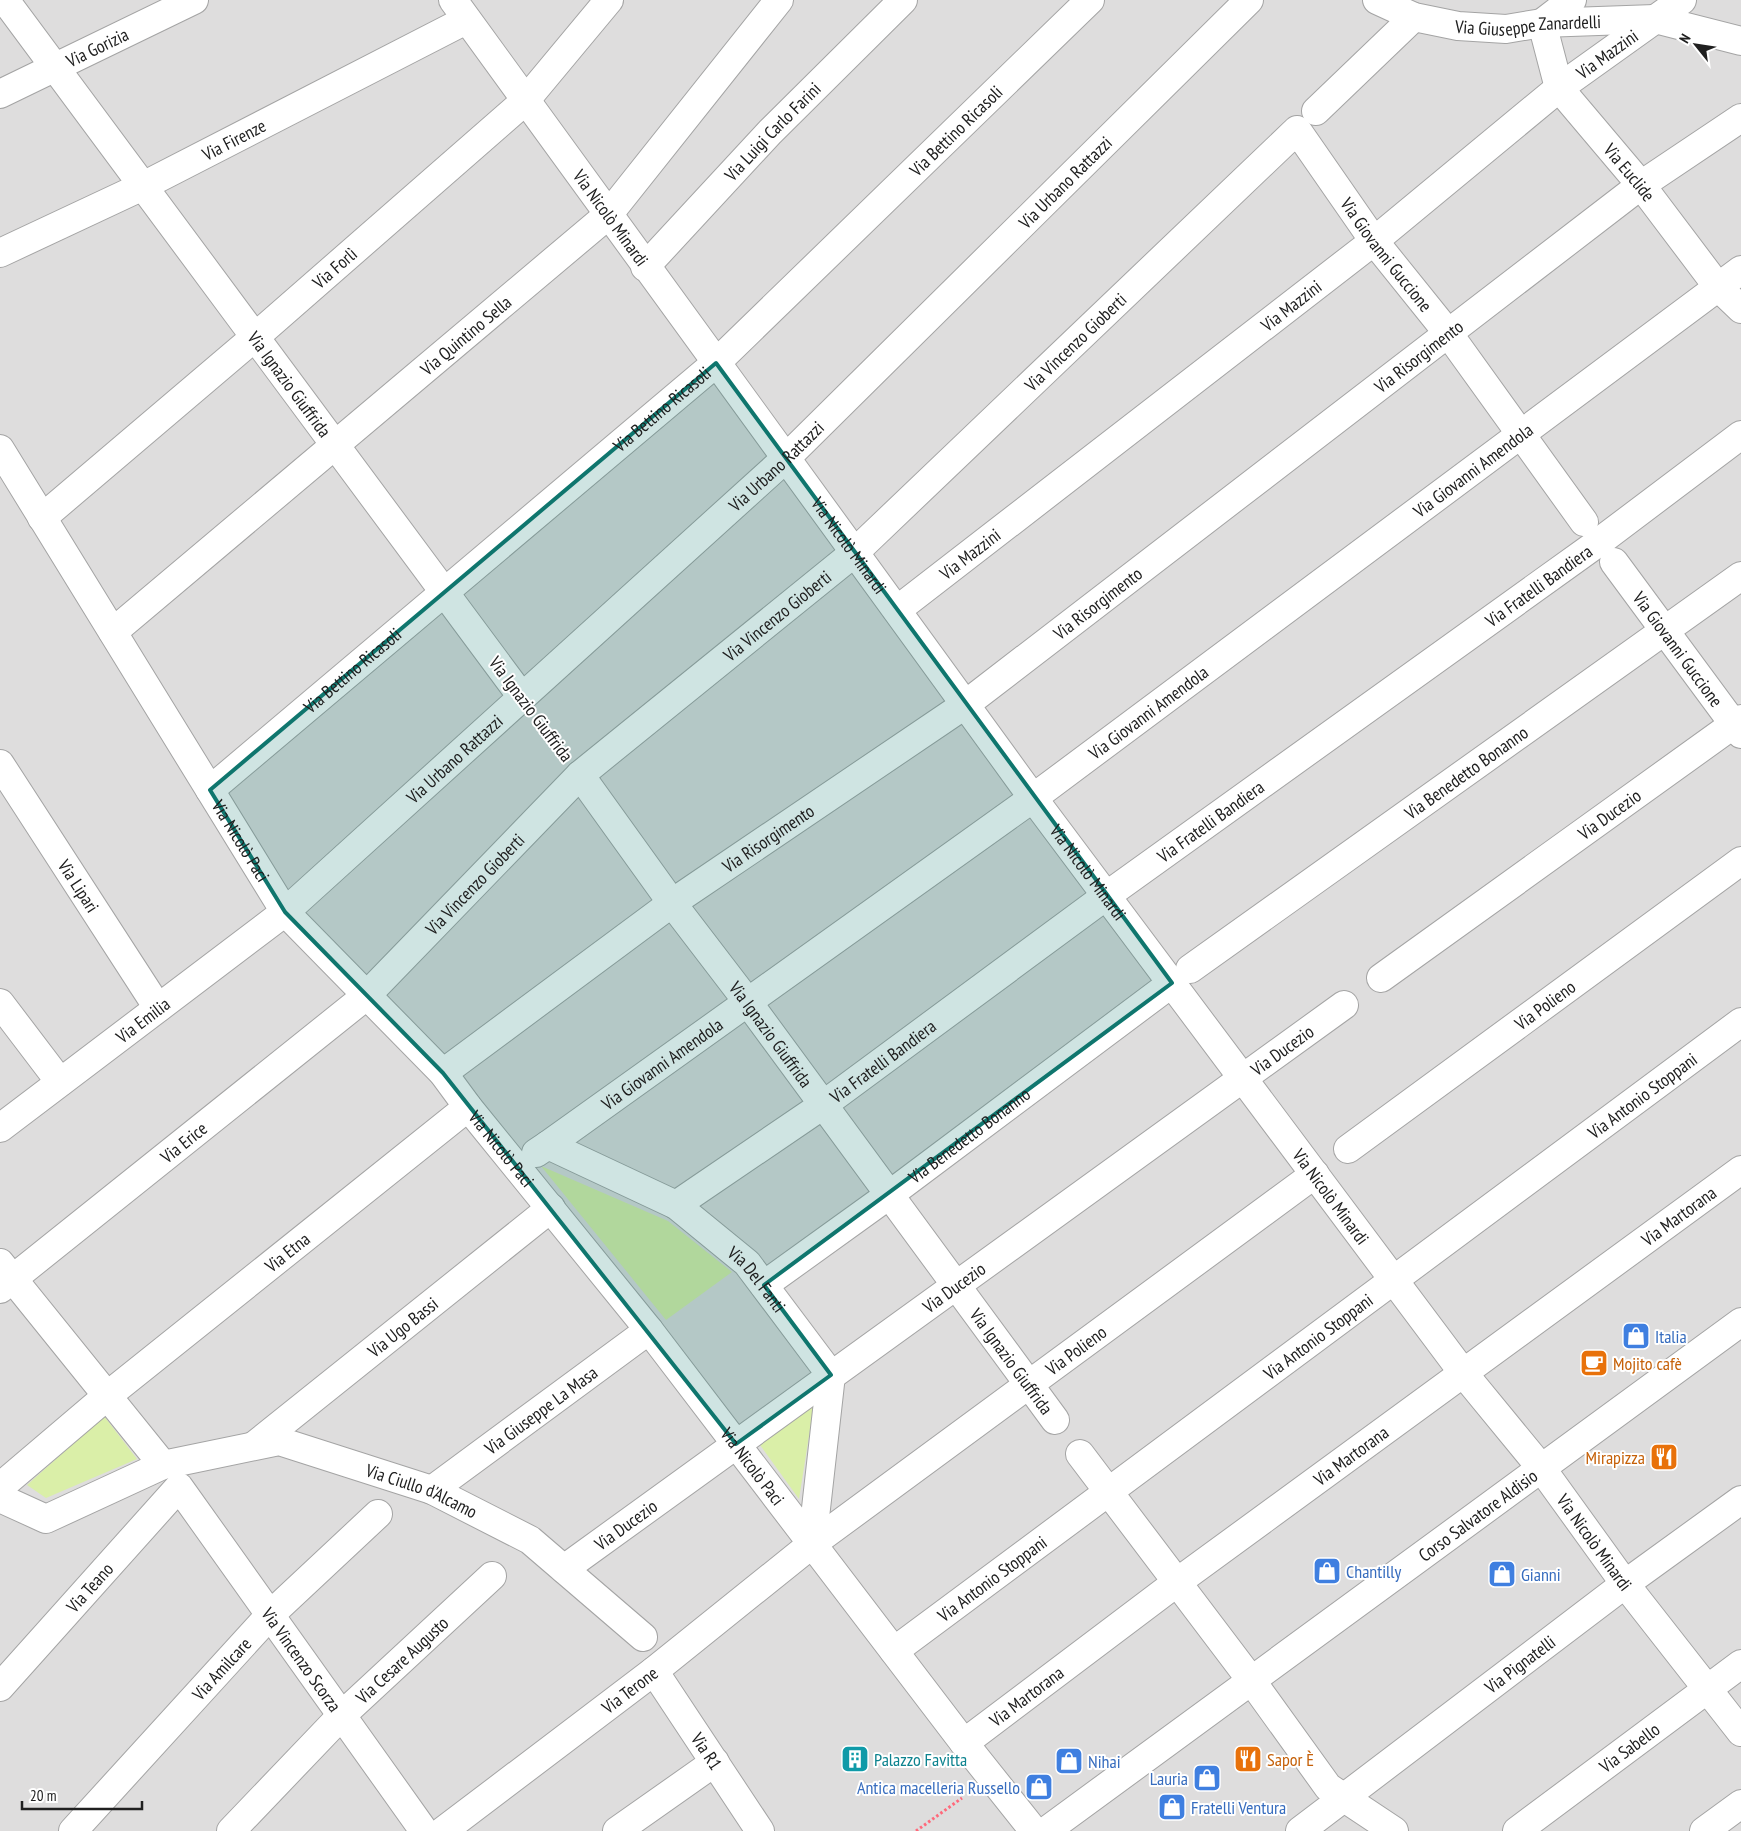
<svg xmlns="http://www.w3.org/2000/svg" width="1741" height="1831" font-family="'PT Sans Narrow',sans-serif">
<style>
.residential{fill:#dedddd}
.grass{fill:#daefa8}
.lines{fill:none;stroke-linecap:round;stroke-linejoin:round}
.minor-casing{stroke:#a4a4a4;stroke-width:30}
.path{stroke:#ff697b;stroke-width:3;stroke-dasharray:2.5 2.5;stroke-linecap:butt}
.minor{stroke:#fff;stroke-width:28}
.marked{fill:#0f766e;fill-opacity:0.2;stroke:#0f766e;stroke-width:4;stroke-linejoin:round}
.labels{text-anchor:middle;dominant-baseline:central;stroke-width:4;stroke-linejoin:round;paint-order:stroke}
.street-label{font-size:18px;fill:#202020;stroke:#fff}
.shop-label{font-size:18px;fill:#366cbe;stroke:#fff;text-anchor:start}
.food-label{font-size:18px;fill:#c56008;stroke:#fff;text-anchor:start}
.culture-label{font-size:18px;fill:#0d838f;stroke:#fff;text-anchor:start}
</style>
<rect width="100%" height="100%" fill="#f1ebe6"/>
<!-- residential -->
<rect class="residential" x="0" y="0" width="1741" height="1831"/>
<!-- grass -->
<g class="grass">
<polygon points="541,1166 668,1221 732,1272 666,1320"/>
<polygon points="814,1404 799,1499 760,1445"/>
<polygon points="104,1416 137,1459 46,1498 27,1485"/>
</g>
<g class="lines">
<defs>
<g id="minor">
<path id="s1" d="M5 0 522 697"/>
<path id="s2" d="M453 0 1033 798 1464 1374 1542 1469 1625 1584 1741 1732"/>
<path id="s3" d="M1377 0 1414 17 1458 26 1506 29 1542 23 1655 19 1741 41"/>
<path id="s4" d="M1572 0 1542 23 1559 88 1641 185 1718 287 1741 309"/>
<path id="s5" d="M0 94 194 0"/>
<polyline points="1316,111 1414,17"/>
<path id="s6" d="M0 253 143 186 466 20"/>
<path id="s7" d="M645 267 770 132 903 0"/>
<path id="s8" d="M0 449 285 912 443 1073 468 1107 649 1330 964 1743 1034 1831"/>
<path id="s9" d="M42 518 255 337 525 101 609 0"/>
<path id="s10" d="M1614 562 1741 734"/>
<path id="s11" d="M897 610 1374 241 1559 88 1682 0"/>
<path id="s12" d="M113 632 608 215 779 0"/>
<path id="s13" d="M0 764 158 1008"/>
<path id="s14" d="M580 775 672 903 747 1001 1055 1420"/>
<path id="s15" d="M210 790 716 363 1090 0"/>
<path id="s16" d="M1190 969 1741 576"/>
<path id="s17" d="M1381 978 1741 719"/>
<polyline points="0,1003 60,1082"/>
<path id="s18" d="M443 1073 672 903 966 704 1641 185 1741 118"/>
<path id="s19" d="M0 1128 285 912 785 459 1249 0"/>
<path id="s20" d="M548 1145 1033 798 1741 270"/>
<path id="s21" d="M1348 1149 1741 861"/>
<path id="s22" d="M536 1153 548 1145 676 1205 747 1263 831 1375 812 1544"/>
<path id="s23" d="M676 1205 823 1105 1106 896 1599 542 1741 435"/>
<polyline points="0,1263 163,1465"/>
<path id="s24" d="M764 1285 889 1195 1172 983"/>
<path id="s25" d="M0 1289 366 996 580 775 854 553 1297 130 1374 241 1448 333 1584 522"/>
<path id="s26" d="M255 1445 551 1208"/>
<polyline points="1080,1454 1251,1680 1328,1787 1394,1831"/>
<path id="s27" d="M0 1487 107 1396 468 1107"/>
<path id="s28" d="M432 1490 649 1330"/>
<path id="s29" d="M0 1498 46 1519 163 1465 279 1441 432 1490 530 1540 643 1637"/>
<path id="s30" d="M564 1569 1344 1005"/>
<path id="s31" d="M894 1651 1741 1022"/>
<path id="s32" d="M654 1671 760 1831"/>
<path id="s33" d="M0 1687 179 1487 424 1831"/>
<path id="s34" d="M964 1743 1176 1583 1741 1170"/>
<path id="s35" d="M73 1831 270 1615 378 1514"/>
<path id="s36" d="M231 1831 341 1716 492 1576"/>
<path id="s37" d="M443 1831 654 1671 812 1544 1315 1174"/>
<polyline points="617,1831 715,1762"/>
<path id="s38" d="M1046 1831 1741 1322"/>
<path id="s39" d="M1300 1831 1625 1584 1741 1500"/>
<path id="s40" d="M1517 1831 1741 1664"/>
<polyline points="1704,1831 1741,1804"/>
</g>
</defs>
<!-- minor casing -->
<use href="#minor" class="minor-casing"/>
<!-- path -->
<g class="path">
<polyline points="543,725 559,747"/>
<polyline points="916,1831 962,1798"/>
</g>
<!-- minor -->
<use href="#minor" class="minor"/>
</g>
<!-- marked area -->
<path class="marked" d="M716 363 1172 983 764 1285 831 1375 736 1444 443 1073 285 912 210 790Z"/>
<!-- icons -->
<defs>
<symbol id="shop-square" viewBox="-11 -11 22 22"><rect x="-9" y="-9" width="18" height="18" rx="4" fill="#3f7fe0" stroke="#fff"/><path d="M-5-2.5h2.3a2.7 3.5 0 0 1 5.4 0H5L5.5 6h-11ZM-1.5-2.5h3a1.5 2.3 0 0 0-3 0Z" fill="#fff"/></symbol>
<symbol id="cafe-square" viewBox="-11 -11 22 22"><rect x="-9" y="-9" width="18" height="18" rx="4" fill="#e8710a" stroke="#fff"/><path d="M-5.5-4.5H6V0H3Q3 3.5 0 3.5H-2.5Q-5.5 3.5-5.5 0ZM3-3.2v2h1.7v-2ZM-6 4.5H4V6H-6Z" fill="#fff"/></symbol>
<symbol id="restaurant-square" viewBox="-11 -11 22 22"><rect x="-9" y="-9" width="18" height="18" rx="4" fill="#e8710a" stroke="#fff"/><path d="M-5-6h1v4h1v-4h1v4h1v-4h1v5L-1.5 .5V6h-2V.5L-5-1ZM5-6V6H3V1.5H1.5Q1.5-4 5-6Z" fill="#fff"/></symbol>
<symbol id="building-square" viewBox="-11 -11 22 22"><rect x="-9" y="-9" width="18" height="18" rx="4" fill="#0f9aa8" stroke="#fff"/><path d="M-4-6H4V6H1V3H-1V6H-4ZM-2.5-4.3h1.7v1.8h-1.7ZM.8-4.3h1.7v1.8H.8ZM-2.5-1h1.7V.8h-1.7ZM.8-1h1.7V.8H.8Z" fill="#fff"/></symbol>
</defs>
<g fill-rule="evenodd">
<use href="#shop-square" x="1620" y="1320" width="32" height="32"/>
<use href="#cafe-square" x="1578" y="1347" width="32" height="32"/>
<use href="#restaurant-square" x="1648" y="1441" width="32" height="32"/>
<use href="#shop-square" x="1311" y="1555" width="32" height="32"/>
<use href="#shop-square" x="1486" y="1558" width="32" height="32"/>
<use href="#building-square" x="839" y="1743" width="32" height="32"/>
<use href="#restaurant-square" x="1232" y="1743" width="32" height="32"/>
<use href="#shop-square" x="1053" y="1745" width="32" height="32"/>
<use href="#shop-square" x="1191" y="1762" width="32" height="32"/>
<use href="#shop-square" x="1023" y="1771" width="32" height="32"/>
<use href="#shop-square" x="1156" y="1791" width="32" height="32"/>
</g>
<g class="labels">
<!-- street labels -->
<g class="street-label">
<text stroke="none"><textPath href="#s3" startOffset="156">Via Giuseppe Zanardelli</textPath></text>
<text stroke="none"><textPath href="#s5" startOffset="108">Via Gorizia</textPath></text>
<text stroke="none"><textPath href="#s11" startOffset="902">Via Mazzini</textPath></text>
<text stroke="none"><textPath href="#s15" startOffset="996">Via Bettino Ricasoli</textPath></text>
<text stroke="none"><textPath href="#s7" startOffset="186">Via Luigi Carlo Farini</textPath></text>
<text stroke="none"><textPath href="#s6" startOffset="260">Via Firenze</textPath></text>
<text stroke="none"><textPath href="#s4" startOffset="215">Via Euclide</textPath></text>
<text stroke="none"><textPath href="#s19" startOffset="1426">Via Urbano Rattazzi</textPath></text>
<text stroke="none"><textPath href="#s2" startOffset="269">Via Nicolò Minardi</textPath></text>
<text stroke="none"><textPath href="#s25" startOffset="1895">Via Giovanni Guccione</textPath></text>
<text stroke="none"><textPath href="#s9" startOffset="385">Via Forlì</textPath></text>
<text stroke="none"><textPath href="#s11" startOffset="498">Via Mazzini</textPath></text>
<text stroke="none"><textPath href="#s12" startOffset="461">Via Quintino Sella</textPath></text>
<text stroke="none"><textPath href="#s25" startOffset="1435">Via Vincenzo Gioberti</textPath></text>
<text stroke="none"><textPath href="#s18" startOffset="1211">Via Risorgimento</textPath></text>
<text stroke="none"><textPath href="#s1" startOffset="478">Via Ignazio Giuffrida</textPath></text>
<text stroke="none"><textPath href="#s15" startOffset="591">Via Bettino Ricasoli</textPath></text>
<text stroke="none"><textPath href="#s19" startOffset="1021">Via Urbano Rattazzi</textPath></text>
<text stroke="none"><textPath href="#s20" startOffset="1145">Via Giovanni Amendola</textPath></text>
<text stroke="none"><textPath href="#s2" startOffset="674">Via Nicolò Minardi</textPath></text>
<text stroke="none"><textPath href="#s11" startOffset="92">Via Mazzini</textPath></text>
<text stroke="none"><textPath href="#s23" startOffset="1062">Via Fratelli Bandiera</textPath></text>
<text stroke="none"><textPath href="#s18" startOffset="806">Via Risorgimento</textPath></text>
<text stroke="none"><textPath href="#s25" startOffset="1030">Via Vincenzo Gioberti</textPath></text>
<text stroke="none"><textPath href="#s10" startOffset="108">Via Giovanni Guccione</textPath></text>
<text stroke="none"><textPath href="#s15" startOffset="186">Via Bettino Ricasoli</textPath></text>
<text transform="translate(531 709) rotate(53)">Via Ignazio Giuffrida</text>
<text stroke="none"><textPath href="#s20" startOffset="740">Via Giovanni Amendola</textPath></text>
<text stroke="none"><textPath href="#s19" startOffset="586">Via Urbano Rattazzi</textPath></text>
<text stroke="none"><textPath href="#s16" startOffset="339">Via Benedetto Bonanno</textPath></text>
<text stroke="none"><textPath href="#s17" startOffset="281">Via Ducezio</textPath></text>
<text stroke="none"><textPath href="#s23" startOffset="658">Via Fratelli Bandiera</textPath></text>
<text stroke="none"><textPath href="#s18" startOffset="401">Via Risorgimento</textPath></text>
<text stroke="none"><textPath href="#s8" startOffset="460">Via Nicolò Paci</textPath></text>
<text stroke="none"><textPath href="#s2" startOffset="1079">Via Nicolò Minardi</textPath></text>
<text stroke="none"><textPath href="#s25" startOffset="625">Via Vincenzo Gioberti</textPath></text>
<text stroke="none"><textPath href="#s13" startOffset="145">Via Lipari</textPath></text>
<text stroke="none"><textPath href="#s21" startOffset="244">Via Polieno</textPath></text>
<text stroke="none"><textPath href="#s19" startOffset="179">Via Emilia</textPath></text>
<text stroke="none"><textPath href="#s14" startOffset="322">Via Ignazio Giuffrida</textPath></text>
<text stroke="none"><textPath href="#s30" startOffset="886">Via Ducezio</textPath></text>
<text stroke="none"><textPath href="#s23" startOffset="252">Via Fratelli Bandiera</textPath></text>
<text stroke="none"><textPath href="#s20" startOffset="140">Via Giovanni Amendola</textPath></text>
<text stroke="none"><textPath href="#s31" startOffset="932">Via Antonio Stoppani</textPath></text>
<text stroke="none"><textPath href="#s24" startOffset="254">Via Benedetto Bonanno</textPath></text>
<text stroke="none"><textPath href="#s25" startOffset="235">Via Erice</textPath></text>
<text stroke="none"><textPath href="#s8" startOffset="865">Via Nicolò Paci</textPath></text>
<text stroke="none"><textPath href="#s2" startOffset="1484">Via Nicolò Minardi</textPath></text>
<text stroke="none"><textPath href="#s34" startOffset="888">Via Martorana</textPath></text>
<text stroke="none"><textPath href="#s27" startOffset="371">Via Etna</textPath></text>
<text stroke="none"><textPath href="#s22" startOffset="266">Via Del Fanti</textPath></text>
<text stroke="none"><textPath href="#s30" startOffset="481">Via Ducezio</textPath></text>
<text stroke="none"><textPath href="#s26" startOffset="189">Via Ugo Bassi</textPath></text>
<text stroke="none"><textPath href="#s31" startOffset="528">Via Antonio Stoppani</textPath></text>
<text stroke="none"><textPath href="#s37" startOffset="795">Via Polieno</textPath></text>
<text stroke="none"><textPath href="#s14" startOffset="728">Via Ignazio Giuffrida</textPath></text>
<text stroke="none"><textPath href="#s28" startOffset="135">Via Giuseppe La Masa</textPath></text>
<text stroke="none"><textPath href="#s34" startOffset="482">Via Martorana</textPath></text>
<text stroke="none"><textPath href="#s8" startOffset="1270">Via Nicolò Paci</textPath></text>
<text stroke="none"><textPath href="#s29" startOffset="449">Via Ciullo d'Alcamo</textPath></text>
<text stroke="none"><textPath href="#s38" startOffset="535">Corso Salvatore Aldisio</textPath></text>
<text stroke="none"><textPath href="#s30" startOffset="76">Via Ducezio</textPath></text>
<text stroke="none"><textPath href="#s2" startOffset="1919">Via Nicolò Minardi</textPath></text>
<text stroke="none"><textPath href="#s31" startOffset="122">Via Antonio Stoppani</textPath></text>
<text stroke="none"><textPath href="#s33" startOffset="134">Via Teano</textPath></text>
<text stroke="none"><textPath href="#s33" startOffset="480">Via Vincenzo Scorza</textPath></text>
<text stroke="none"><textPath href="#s36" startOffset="242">Via Cesare Augusto</textPath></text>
<text stroke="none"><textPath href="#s39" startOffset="276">Via Pignatelli</textPath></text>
<text stroke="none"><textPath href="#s35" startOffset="220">Via Amilcare</textPath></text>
<text stroke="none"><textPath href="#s37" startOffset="234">Via Terone</textPath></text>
<text stroke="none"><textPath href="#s34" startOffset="78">Via Martorana</textPath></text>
<text stroke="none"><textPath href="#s40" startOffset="140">Via Sabello</textPath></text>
<text stroke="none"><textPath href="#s32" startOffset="96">Via R1</textPath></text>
</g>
<!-- shop labels -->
<g class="shop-label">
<text x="1655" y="1336">Italia</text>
<text x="1346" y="1571">Chantilly</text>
<text x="1521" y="1574">Gianni</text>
<text x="1088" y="1761">Nihai</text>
<text x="1188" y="1778" text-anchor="end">Lauria</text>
<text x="1020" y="1787" text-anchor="end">Antica macelleria Russello</text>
<text x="1191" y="1807">Fratelli Ventura</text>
</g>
<!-- food labels -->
<g class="food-label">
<text x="1613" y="1363">Mojito cafè</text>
<text x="1645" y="1457" text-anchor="end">Mirapizza</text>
<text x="1267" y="1759">Sapor È</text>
</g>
<!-- culture labels -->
<g class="culture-label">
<text x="874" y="1759">Palazzo Favitta</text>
</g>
</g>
<!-- north arrow -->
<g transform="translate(1696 45) rotate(300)" stroke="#ffffff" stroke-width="4" paint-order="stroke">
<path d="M0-4L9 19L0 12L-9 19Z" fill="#202020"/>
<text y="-8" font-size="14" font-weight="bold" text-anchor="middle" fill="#202020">N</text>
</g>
<!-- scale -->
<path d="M22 1801v8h120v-8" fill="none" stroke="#202020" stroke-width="2.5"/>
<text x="30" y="1801" font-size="15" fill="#202020" stroke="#ffffff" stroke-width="4" paint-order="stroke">20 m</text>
</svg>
